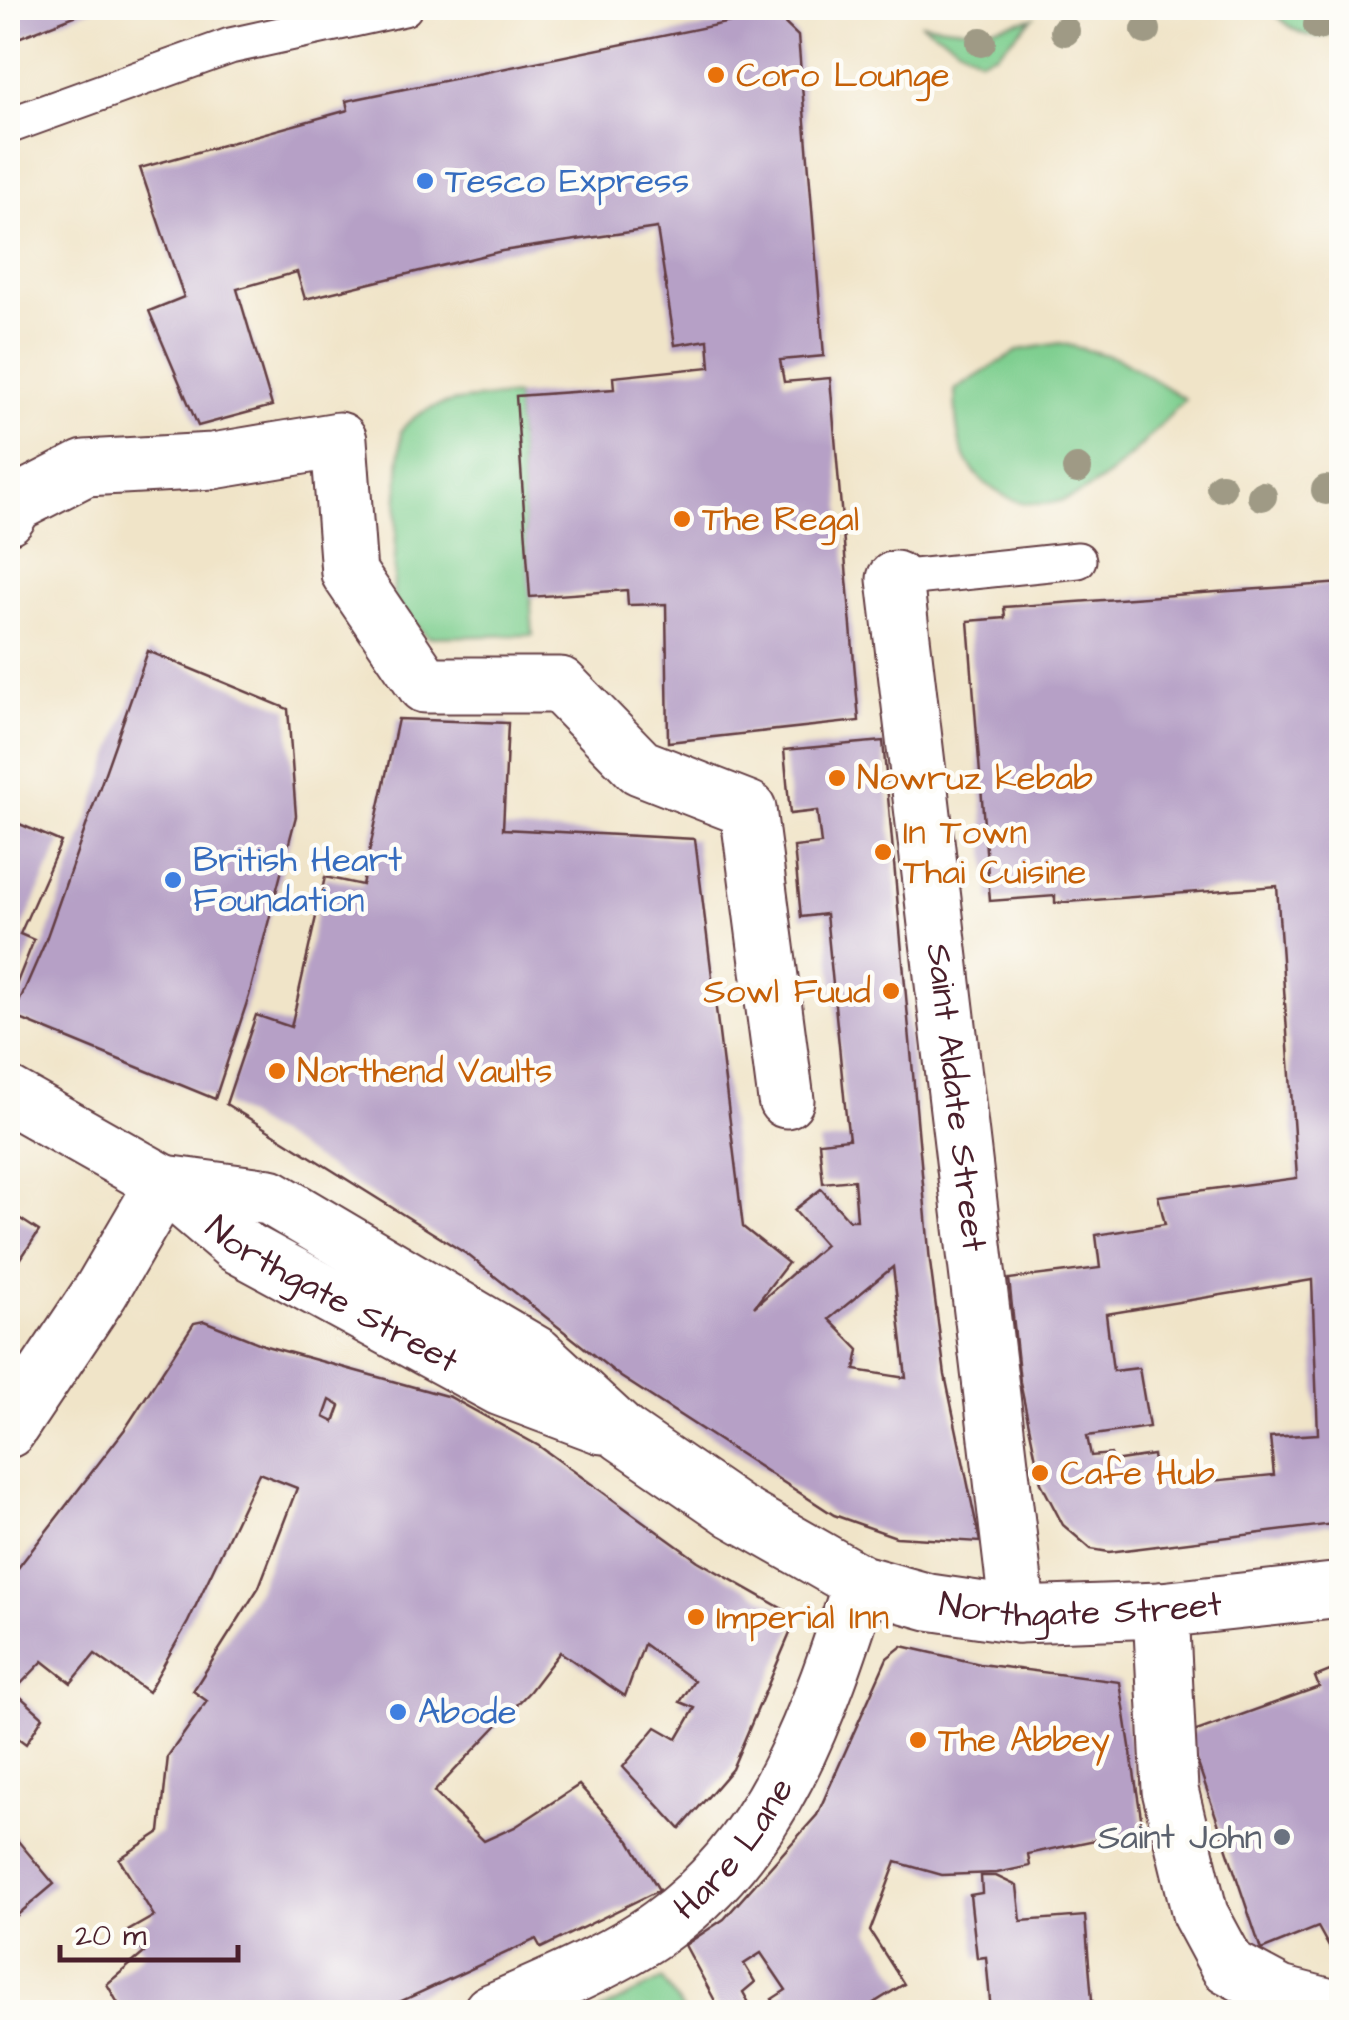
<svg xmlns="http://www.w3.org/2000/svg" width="1349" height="2020" font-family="'Architects Daughter',sans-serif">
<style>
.green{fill:#7fcf90;stroke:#64775e;stroke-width:2.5}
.building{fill:#b6a0c6;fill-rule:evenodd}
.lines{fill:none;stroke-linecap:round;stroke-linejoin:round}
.service-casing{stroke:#633d43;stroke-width:39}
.minor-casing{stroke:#633d43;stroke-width:59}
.service{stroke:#fff;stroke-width:35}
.minor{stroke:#fff;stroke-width:55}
.tree{fill:#9f9a85}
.food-dot{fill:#e8710a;stroke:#fdfcf7;stroke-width:4}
.shop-dot{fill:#3f7fe0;stroke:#fdfcf7;stroke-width:4}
.worship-dot{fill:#6b7280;stroke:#fdfcf7;stroke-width:4}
.labels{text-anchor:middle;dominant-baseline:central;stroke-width:9;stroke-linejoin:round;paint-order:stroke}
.food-label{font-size:35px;fill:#c56008;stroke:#fdfcf7;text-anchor:start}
.shop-label{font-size:35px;fill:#366cbe;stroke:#fdfcf7;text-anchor:start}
.street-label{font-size:35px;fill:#4a1f2b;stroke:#fdfcf7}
.worship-label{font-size:35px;fill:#5b616d;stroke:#fdfcf7;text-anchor:end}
</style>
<rect width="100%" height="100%" fill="#fdfcf7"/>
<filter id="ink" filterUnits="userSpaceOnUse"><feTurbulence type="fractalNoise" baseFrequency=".01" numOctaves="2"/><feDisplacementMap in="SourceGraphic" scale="20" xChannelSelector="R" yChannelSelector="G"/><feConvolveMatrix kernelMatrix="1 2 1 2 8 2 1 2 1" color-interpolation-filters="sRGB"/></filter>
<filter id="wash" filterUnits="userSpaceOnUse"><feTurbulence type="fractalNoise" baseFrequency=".0048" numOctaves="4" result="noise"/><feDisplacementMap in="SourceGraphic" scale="40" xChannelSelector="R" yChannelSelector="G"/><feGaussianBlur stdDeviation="2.25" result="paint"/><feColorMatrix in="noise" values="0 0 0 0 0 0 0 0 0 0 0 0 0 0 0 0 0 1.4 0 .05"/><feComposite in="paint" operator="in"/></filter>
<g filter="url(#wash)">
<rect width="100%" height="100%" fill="#f0e4c8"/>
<!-- green -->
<g class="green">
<path d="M1267 8 1312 12 1341 8V28C1310 49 1292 28 1267 8Z"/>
<polygon points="1033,18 997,53 980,59 920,23 980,30"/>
<path d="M1060 343 1118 358 1185 399C1138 448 1069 538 996 491 957 466 956 433 955 390L1019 350Z"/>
<path d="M516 396 533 635 428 637 393 600 401 431C425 397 477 399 516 396Z"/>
<polygon points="662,1979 684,2012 598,2012"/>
</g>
<g id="blocks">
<!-- building -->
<g class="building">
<polygon points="8,8 95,8 8,42"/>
<polygon points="774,13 798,36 824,356 780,360 784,382 830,378 859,721 668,742 666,604 628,605 627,590 530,597 516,396 614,389 613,377 710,367 708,340 675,345 657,228 502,251 305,299 297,272 237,289 272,406 198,426 149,311 184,297 140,168 348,110 346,101"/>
<path d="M1342 583V1523L1109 1552 1091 1549 1063 1525 1041 1483 1020 1382 1009 1279 1100 1268 1096 1235 1165 1224 1158 1196 1297 1178 1277 886 1055 903V896L990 901 968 621 1005 618 1004 607ZM1312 1280 1318 1434 1270 1437 1274 1475 1180 1484 1178 1476 1156 1479 1153 1455 1113 1461 1111 1454 1091 1456 1087 1436 1149 1427 1139 1368 1113 1371 1106 1314Z"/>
<polygon points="148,651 288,709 296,816 249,996 215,1099 13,1016 44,945"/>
<path d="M398 719 508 723 503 829 695 839 743 1227 788 1263 754 1307 825 1245 794 1210 821 1189 849 1220H857L854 1180 823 1183 819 1142 849 1139 846 1116 826 914 801 917 794 847 821 844 817 811 790 814 784 750 883 741 930 1262 945 1375 980 1542 896 1537 834 1515 621 1377 468 1255 226 1104 256 1015 291 1027 325 877 362 885ZM893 1267 899 1317 906 1378 855 1370 859 1350 829 1319Z"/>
<polygon points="8,819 61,842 20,934 34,940 8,1005"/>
<polygon points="8,1211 39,1231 8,1278"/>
<path d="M204 1321 266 1346 450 1397 539 1446 698 1561 797 1617 732 1769 680 1829 623 1767 656 1727 677 1739 695 1708 680 1702 694 1681 644 1644 625 1696 560 1652 530 1691 434 1792 484 1841 515 1827 579 1785 630 1841 659 1890 541 1948 536 1939 378 2012H123L107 1984 144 1953 128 1931 154 1916 119 1859 160 1832 168 1756 207 1701 193 1691 259 1587 297 1488 259 1473 188 1622 148 1692 95 1654 71 1683 43 1661 14 1691 43 1717 26 1744 14 1735 8 1743V1581L125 1429 194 1323ZM330 1400 340 1406 334 1422 324 1417Z"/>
<polygon points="902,1646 980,1664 1120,1682 1143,1830 1028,1854 1030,1866 997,1873 942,1875 896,1862 870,1931 904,1984 859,2012 781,2012 772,1999 786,1990 761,1953 744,1964 755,1982 743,1992 754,2012 721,2012 685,1945 724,1919 817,1815 887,1658"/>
<polygon points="1342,1666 1342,1954 1334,1956 1318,1927 1261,1950 1188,1734 1319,1687 1315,1677"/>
<polygon points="8,1829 54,1884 8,1923"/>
<polygon points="981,1876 996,1876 1017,1886 1021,1921 1085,1916 1093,2012 991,2012 986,1957 977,1958 970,1895 982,1893"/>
</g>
</g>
</g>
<g filter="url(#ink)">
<use href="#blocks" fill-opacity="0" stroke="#633d43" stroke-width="2.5"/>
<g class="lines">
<defs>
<g id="service">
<polyline points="8,126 230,46 404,8"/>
<polyline points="895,579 1078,560"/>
</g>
<g id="minor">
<polyline points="8,516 15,504 85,468 213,461 339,440 349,573 425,685 560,685 640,767 748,809 786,1100"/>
<path id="s1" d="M895 579 1018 1615"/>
<path id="s2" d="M8 1095 164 1183 237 1245 501 1388 602 1426"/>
<path id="s3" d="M164 1183 270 1197 537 1355 623 1434 735 1511 861 1583 929 1602 1018 1615 1161 1610 1342 1590"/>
<polyline points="8,1430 101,1291 164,1183"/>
<polyline points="1161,1610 1170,1790 1200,1914 1228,1966 1280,1994 1342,2010"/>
<path id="s4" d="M491 2012C542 1990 616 1959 661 1926 776 1844 819 1712 861 1583"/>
</g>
</defs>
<!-- service casing -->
<use href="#service" class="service-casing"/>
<!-- minor casing -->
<use href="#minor" class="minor-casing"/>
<!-- service -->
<use href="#service" class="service"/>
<!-- minor -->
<use href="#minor" class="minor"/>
</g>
<!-- trees -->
<g class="tree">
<circle cx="1318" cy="25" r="15"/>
<circle cx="1146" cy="30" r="15"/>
<circle cx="1065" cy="31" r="15"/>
<circle cx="981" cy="42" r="15"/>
<circle cx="1077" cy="469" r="15"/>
<circle cx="1221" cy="487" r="15"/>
<circle cx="1326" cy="490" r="15"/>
<circle cx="1262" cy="496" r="15"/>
</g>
</g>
<!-- markers -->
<g class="food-dot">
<circle cx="716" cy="75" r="10"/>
<circle cx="682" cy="519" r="10"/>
<circle cx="837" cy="778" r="10"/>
<circle cx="883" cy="852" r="10"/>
<circle cx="891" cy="991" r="10"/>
<circle cx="277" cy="1071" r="10"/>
<circle cx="1040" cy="1473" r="10"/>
<circle cx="696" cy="1617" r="10"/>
<circle cx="918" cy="1740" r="10"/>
</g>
<g class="shop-dot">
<circle cx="425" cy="181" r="10"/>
<circle cx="173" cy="880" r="10"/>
<circle cx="398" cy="1712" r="10"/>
</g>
<circle class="worship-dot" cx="1282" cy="1837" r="10"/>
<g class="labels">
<!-- food labels -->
<g class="food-label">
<text x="736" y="75">Coro Lounge</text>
<text x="702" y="519">The Regal</text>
<text x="857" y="778">Nowruz kebab</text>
<text x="903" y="832">In Town<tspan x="903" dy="40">Thai Cuisine</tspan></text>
<text x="871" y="991" text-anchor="end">Sowl Fuud</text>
<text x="297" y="1071">Northend Vaults</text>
<text x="1060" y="1473">Cafe Hub</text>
<text x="716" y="1617">Imperial Inn</text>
<text x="938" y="1740">The Abbey</text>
</g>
<!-- shop labels -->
<g class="shop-label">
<text x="445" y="181">Tesco Express</text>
<text x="193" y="860">British Heart<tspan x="193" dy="40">Foundation</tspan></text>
<text x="418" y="1712">Abode</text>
</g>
<!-- street labels -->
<g class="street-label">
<text stroke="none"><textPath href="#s1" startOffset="522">Saint Aldate Street</textPath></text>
<text stroke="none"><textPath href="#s2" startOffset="382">Northgate Street</textPath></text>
<text stroke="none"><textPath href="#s3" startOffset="1038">Northgate Street</textPath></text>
<text stroke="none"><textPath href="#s4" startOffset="298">Hare Lane</textPath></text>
</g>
<!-- worship labels -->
<g class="worship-label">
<text x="1262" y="1837">Saint John</text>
</g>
</g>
<!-- margin -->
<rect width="1349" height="2020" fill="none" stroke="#fdfcf7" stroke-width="40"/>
<!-- scale -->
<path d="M60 1945v15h178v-15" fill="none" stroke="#4a1f2b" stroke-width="5"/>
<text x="75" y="1945" font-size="30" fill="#4a1f2b" stroke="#fdfcf7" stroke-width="8" paint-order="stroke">20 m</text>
</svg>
